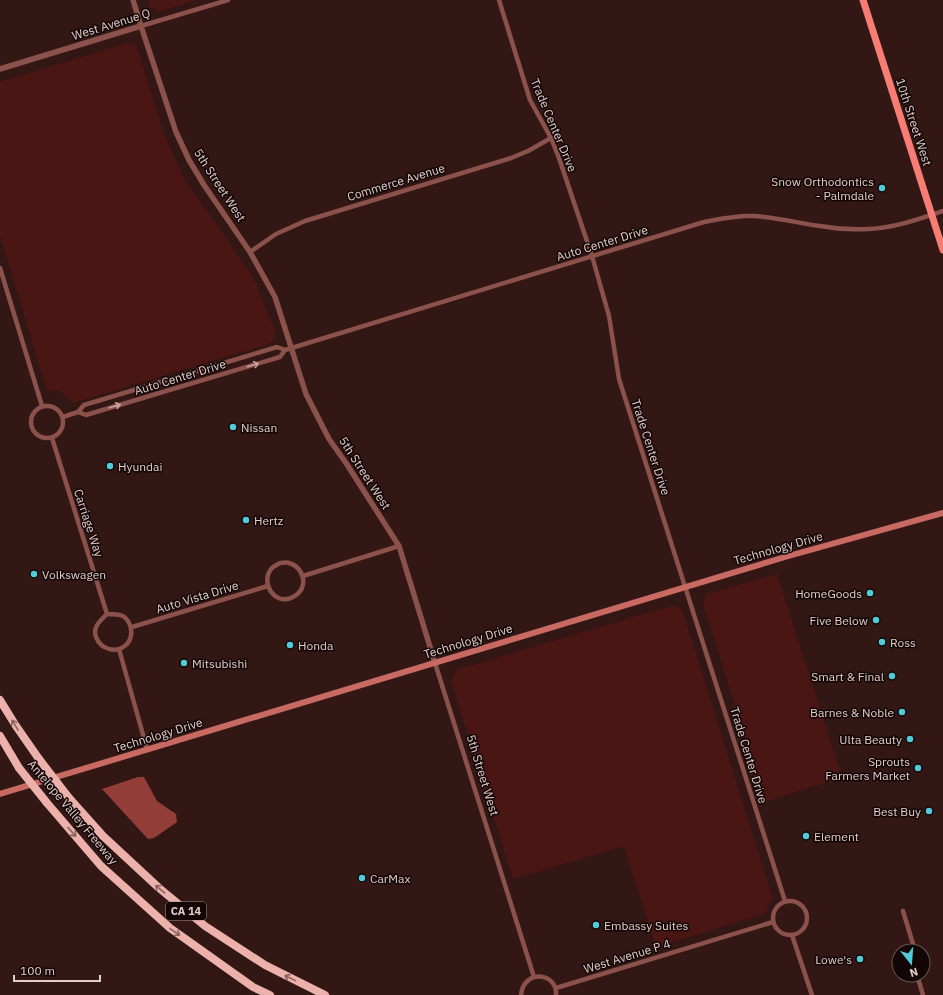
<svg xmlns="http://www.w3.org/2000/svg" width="943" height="995" font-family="'IBM Plex Sans',sans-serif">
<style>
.green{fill:#4a1614}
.water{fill:#923d37}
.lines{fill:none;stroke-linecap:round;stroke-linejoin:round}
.minor{stroke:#8b514b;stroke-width:4.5}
.tertiary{stroke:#8b514b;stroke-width:5.5}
.secondary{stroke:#c86a62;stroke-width:6}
.primary{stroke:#f77d74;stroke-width:7}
.motorway{stroke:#ecb1aa;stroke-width:8}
.motorway-bridge{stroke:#ecb1aa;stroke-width:8}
.oneway{stroke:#c4a29e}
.oneway2{stroke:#8a6460}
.poi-dot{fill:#52cbd9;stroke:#120606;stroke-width:1.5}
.labels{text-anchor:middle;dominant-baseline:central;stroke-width:3;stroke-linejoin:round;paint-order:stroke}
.shield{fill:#120606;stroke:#a49290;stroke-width:1}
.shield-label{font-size:11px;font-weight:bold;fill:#e2cecb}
.street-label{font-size:12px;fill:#e2cecb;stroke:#120606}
.poi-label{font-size:12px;fill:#e2cecb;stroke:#120606;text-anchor:start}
</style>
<rect width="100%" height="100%" fill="#331715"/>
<!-- green -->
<g class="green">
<polygon points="148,0 197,0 159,12 151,7"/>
<polygon points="127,43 136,44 164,134 183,177 253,277 276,333 271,343 73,403 60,391 47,390 0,236 0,82"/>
<polygon points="777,574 842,777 765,802 703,604 707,594"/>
<polygon points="674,605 682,609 773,899 764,914 656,947 624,846 513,879 451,681 456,670"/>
</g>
<!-- water -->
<polygon class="water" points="138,777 144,777 157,801 176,814 177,822 154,838 148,839 102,789"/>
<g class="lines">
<!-- minor -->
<g class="minor">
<polyline points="499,0 530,100 551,138 559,158 592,256 609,316 619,379 785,901"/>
<polyline points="141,26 228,0"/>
<polyline points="250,252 276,234 305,221 511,158 528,151 551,138"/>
<polyline points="0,268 42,406"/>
<circle cx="47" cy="422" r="16"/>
<polyline points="78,412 86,415 280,357 285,350"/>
<path d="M63 417 78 412 84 405 277 347 285 350 704 222C720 219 736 215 753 216 776 217 797 223 820 226 836 229 852 230 869 229 894 228 919 219 943 211"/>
<polyline points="52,438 107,614"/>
<path d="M280 563C283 563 287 562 289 563 300 566 306 578 302 588 300 592 297 595 293 597 275 607 259 582 272 568 274 566 277 565 280 563Z"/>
<polyline points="303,576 399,546"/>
<path d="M107 614C112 614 118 614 123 616 132 622 134 636 127 644 117 654 101 650 96 637 92 627 101 620 107 614Z"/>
<polyline points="132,627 268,586"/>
<polyline points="119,649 147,749"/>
<polyline points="435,663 534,977"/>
<circle cx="790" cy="918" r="17"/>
<polyline points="903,911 913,944 913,951"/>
<polyline points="792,935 812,995"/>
<polyline points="917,975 923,995"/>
<polyline points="556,988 773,922"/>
<path d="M521 995C524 968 558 973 556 995"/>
</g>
<!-- tertiary -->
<g class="tertiary">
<polyline points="133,0 141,26 176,132 189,160 204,185 250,252 275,297 306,394 329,439 346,463 399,546 435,663"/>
<polyline points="0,69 141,26"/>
</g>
<!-- secondary -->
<polyline class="secondary" points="0,794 785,557 943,513"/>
<!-- primary -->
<polyline class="primary" points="863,0 943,250"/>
<!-- motorway -->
<g class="motorway">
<polyline points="0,700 16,726 39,759"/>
<polyline points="0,736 19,768"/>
<polyline points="69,798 103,836 159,888 205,926 265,965 325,995"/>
<polyline points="47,803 101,866 170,928 253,987 270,995"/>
</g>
<!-- motorway-bridge -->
<g class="motorway-bridge">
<polyline points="39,759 69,798"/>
<polyline points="19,768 47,803"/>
</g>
</g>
<!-- one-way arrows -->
<defs><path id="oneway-shaft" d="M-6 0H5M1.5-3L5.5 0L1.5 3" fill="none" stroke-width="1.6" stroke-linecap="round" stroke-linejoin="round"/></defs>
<g class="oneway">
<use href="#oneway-shaft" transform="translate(253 365) rotate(-17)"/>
<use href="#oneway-shaft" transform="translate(115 406) rotate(-16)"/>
</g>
<g class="oneway2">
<use href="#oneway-shaft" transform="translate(15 725) rotate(-122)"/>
<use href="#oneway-shaft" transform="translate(72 832) rotate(49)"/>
<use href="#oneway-shaft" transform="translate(160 889) rotate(-140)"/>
<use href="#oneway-shaft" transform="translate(175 932) rotate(35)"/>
<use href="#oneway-shaft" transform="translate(290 978) rotate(-154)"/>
</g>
<!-- markers -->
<g class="poi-dot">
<circle cx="882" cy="188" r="4"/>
<circle cx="233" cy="427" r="4"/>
<circle cx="110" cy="466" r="4"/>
<circle cx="246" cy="520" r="4"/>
<circle cx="34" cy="574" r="4"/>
<circle cx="870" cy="593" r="4"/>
<circle cx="876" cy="620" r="4"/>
<circle cx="882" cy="642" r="4"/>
<circle cx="290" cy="645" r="4"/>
<circle cx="184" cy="663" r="4"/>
<circle cx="892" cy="676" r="4"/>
<circle cx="902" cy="712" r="4"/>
<circle cx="910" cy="739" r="4"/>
<circle cx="918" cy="768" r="4"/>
<circle cx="929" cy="811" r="4"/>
<circle cx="806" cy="836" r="4"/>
<circle cx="362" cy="878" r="4"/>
<circle cx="596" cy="925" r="4"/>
<circle cx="860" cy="959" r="4"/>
</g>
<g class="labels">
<!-- shield labels -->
<rect class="shield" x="166" y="902" width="40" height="18" rx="3"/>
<g class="shield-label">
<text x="186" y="911">CA 14</text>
</g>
<!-- street labels -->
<g class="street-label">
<text transform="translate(111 24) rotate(-17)">West Avenue Q</text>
<text transform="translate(914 122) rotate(72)">10th Street West</text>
<text transform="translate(554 125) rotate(67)">Trade Center Drive</text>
<text transform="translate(396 182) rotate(-17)">Commerce Avenue</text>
<text transform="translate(220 185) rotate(57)">5th Street West</text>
<text transform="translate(602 243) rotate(-17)">Auto Center Drive</text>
<text transform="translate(180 377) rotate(-17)">Auto Center Drive</text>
<text transform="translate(651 447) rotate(72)">Trade Center Drive</text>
<text transform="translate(365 473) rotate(57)">5th Street West</text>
<text transform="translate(89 523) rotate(72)">Carriage Way</text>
<text transform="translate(778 548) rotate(-16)">Technology Drive</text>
<text transform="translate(197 597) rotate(-17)">Auto Vista Drive</text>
<text transform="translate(468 641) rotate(-17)">Technology Drive</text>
<text transform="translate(158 735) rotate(-17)">Technology Drive</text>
<text transform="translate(749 755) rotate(73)">Trade Center Drive</text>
<text transform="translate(483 775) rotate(73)">5th Street West</text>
<text transform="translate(73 812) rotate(50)">Antelope Valley Freeway</text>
<text transform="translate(627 956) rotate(-17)">West Avenue P 4</text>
</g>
<!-- poi labels -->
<g class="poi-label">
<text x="874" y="181" text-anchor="end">Snow Orthodontics<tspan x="874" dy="14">- Palmdale</tspan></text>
<text x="241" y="427">Nissan</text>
<text x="118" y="466">Hyundai</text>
<text x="254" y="520">Hertz</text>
<text x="42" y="574">Volkswagen</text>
<text x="862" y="593" text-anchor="end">HomeGoods</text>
<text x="868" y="620" text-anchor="end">Five Below</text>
<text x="890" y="642">Ross</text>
<text x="298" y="645">Honda</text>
<text x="192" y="663">Mitsubishi</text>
<text x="884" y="676" text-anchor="end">Smart &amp; Final</text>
<text x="894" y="712" text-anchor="end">Barnes &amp; Noble</text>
<text x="902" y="739" text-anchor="end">Ulta Beauty</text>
<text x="910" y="761" text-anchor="end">Sprouts<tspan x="910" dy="14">Farmers Market</tspan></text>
<text x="921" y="811" text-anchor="end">Best Buy</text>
<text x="814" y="836">Element</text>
<text x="370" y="878">CarMax</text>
<text x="604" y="925">Embassy Suites</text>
<text x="852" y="959" text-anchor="end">Lowe's</text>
</g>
</g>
<!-- north arrow -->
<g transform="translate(911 963) rotate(163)"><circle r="19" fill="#120606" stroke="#655655"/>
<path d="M0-3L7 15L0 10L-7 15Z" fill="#52cbd9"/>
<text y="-6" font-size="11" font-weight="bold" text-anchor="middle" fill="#e2cecb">N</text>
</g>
<!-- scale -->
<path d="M14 975v6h86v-6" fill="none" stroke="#e2cecb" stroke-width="2"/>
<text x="20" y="975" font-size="12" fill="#e2cecb" stroke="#120606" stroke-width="3" paint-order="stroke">100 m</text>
</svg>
